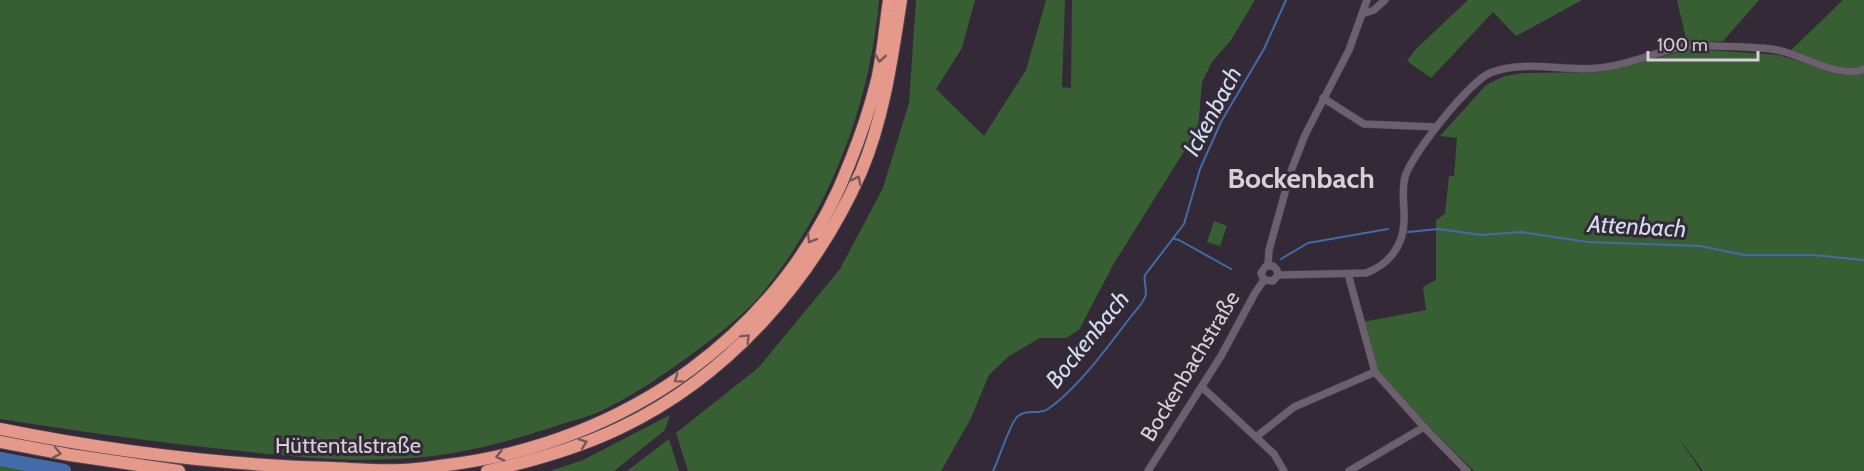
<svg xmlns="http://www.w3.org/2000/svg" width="1864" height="471" font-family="Cabin,sans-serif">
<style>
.green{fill:#385f33}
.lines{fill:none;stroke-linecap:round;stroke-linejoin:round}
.stream{stroke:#436baa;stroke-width:2}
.river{stroke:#436baa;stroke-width:14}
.street-casing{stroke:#504752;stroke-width:8}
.highway-casing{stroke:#504752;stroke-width:14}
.street{stroke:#6c606f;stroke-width:7}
.highway{stroke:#e4998b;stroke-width:12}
.oneway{stroke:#7a5659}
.labels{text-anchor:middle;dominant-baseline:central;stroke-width:6;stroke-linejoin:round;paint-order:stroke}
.street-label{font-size:22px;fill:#d7d0d8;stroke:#342a37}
.water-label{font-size:24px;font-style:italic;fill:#d1dcef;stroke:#342a37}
.district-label{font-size:28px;font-weight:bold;fill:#d7d0d8;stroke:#342a37}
</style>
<rect width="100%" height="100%" fill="#342a37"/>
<!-- green -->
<g class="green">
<path d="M0 0H879C870 103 832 205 767 287 749 311 724 330 700 348 668 372 635 395 599 412 587 417 574 420 562 424 508 442 452 457 395 459 340 462 286 456 231 450 153 442 77 431 0 419Z"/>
<polygon points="916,0 975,0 962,48 936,89 984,136 1026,70 1046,0 1065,0 1062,87 1071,88 1072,0 1255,0 1231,40 1212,62 1202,82 1198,129 1113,265 1079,330 1066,338 1040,338 1009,356 989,375 970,420 941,471 688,471 676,433 758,368 840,269 883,188 909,103"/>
<polygon points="1468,0 1582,0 1516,36 1493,12 1431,78 1407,61 1415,50"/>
<polygon points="1677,0 1759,0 1723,41 1687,43"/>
<polygon points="1843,0 1864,0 1864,471 1703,471 1675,433 1701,471 1474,471 1425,423 1375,367 1363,322 1426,310 1423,287 1436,280 1436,220 1445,214 1449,176 1454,176 1457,138 1440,136 1486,85 1505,76 1523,73 1600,72 1692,49 1779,55 1842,75 1844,69 1790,51"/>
<polygon points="1214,221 1227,226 1220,246 1207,242"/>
<polygon points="670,415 665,430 614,471 550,471 583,460"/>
<polygon points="669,439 679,471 627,471"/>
<polygon points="0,458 55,471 0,471"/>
</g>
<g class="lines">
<!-- stream -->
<g class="stream">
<polyline points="1408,232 1439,229 1481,235 1521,232 1588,242 1700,246 1744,255 1813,255 1864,260"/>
<polyline points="1174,239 1179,240 1231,269"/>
<polyline points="1281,259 1308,243 1388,229"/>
<path d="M993 471C999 460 1010 422 1018 416 1026 409 1040 415 1048 409 1077 389 1107 348 1129 319 1134 312 1142 305 1145 297 1148 290 1143 282 1145 275L1184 224 1200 169 1221 122 1264 49 1286 0"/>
</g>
<!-- river -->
<polyline class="river" points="0,459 64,471"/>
<defs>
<g id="street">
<polyline points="1362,14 1374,10 1385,0"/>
<polyline points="1323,98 1364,124 1436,127"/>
<polyline points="1268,265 1269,250 1291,171 1305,135 1349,50 1367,0"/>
<polyline points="1348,274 1375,372 1424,427 1467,471"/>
<path d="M1278 275 1366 273C1388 265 1403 247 1404 222 1405 208 1401 192 1405 177 1411 155 1469 82 1490 73 1525 59 1563 72 1599 68 1630 65 1660 50 1691 45 1700 44 1710 46 1718 46 1738 47 1758 47 1777 50 1801 54 1841 80 1864 69"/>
<polyline points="1264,280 1261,273 1266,266 1273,266 1277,270 1278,275"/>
<polyline points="1264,280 1273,281 1278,275"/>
<polyline points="1202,387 1274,454 1284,471"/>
<polyline points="1256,437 1294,407 1375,372"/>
<polyline points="1148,471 1221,356 1255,293 1264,280"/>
<polyline points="1349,471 1424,427"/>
</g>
<g id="highway">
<path d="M0 429C109 451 220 465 332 468 355 469 378 471 401 470 416 470 432 467 447 465 625 443 785 333 850 162 861 135 870 108 877 80 883 54 885 26 889 0"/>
<polyline points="0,442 70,455 179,471"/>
<path d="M487 471C533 461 578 448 620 428 728 377 813 280 861 172 884 118 892 58 901 0"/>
</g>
</defs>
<!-- street casing -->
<use href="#street" class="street-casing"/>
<!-- highway casing -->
<use href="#highway" class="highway-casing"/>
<!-- street -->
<use href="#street" class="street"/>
<!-- highway -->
<use href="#highway" class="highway"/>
</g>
<!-- one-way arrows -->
<defs><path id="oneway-chevron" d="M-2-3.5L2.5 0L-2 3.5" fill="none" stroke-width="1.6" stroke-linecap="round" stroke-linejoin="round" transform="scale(1.5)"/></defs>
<g class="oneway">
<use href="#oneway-chevron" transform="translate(880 58) rotate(99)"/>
<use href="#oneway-chevron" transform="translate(857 180) rotate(-64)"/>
<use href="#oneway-chevron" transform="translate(811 239) rotate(121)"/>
<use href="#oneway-chevron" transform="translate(746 338) rotate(-45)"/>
<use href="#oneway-chevron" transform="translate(678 379) rotate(145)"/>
<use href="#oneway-chevron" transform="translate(583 443) rotate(-20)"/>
<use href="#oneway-chevron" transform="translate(57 453) rotate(11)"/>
<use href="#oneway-chevron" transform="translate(500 456) rotate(167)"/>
</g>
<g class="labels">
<!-- street labels -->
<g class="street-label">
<text transform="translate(1190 366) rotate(-59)">Bockenbachstraße</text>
<text x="348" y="445">Hüttentalstraße</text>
</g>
<!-- water labels -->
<g class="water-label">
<text transform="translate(1212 111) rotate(-62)">Ickenbach</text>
<text transform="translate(1637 226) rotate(3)">Attenbach</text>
<text transform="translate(1087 339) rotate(-51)">Bockenbach</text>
</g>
<!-- district labels -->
<g class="district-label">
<text x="1301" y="178">Bockenbach</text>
</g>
</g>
<!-- scale -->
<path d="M1648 51v9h110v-9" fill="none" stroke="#d7d0d8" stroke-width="3"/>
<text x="1657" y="51" font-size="18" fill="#d7d0d8" stroke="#342a37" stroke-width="4.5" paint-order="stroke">100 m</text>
</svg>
